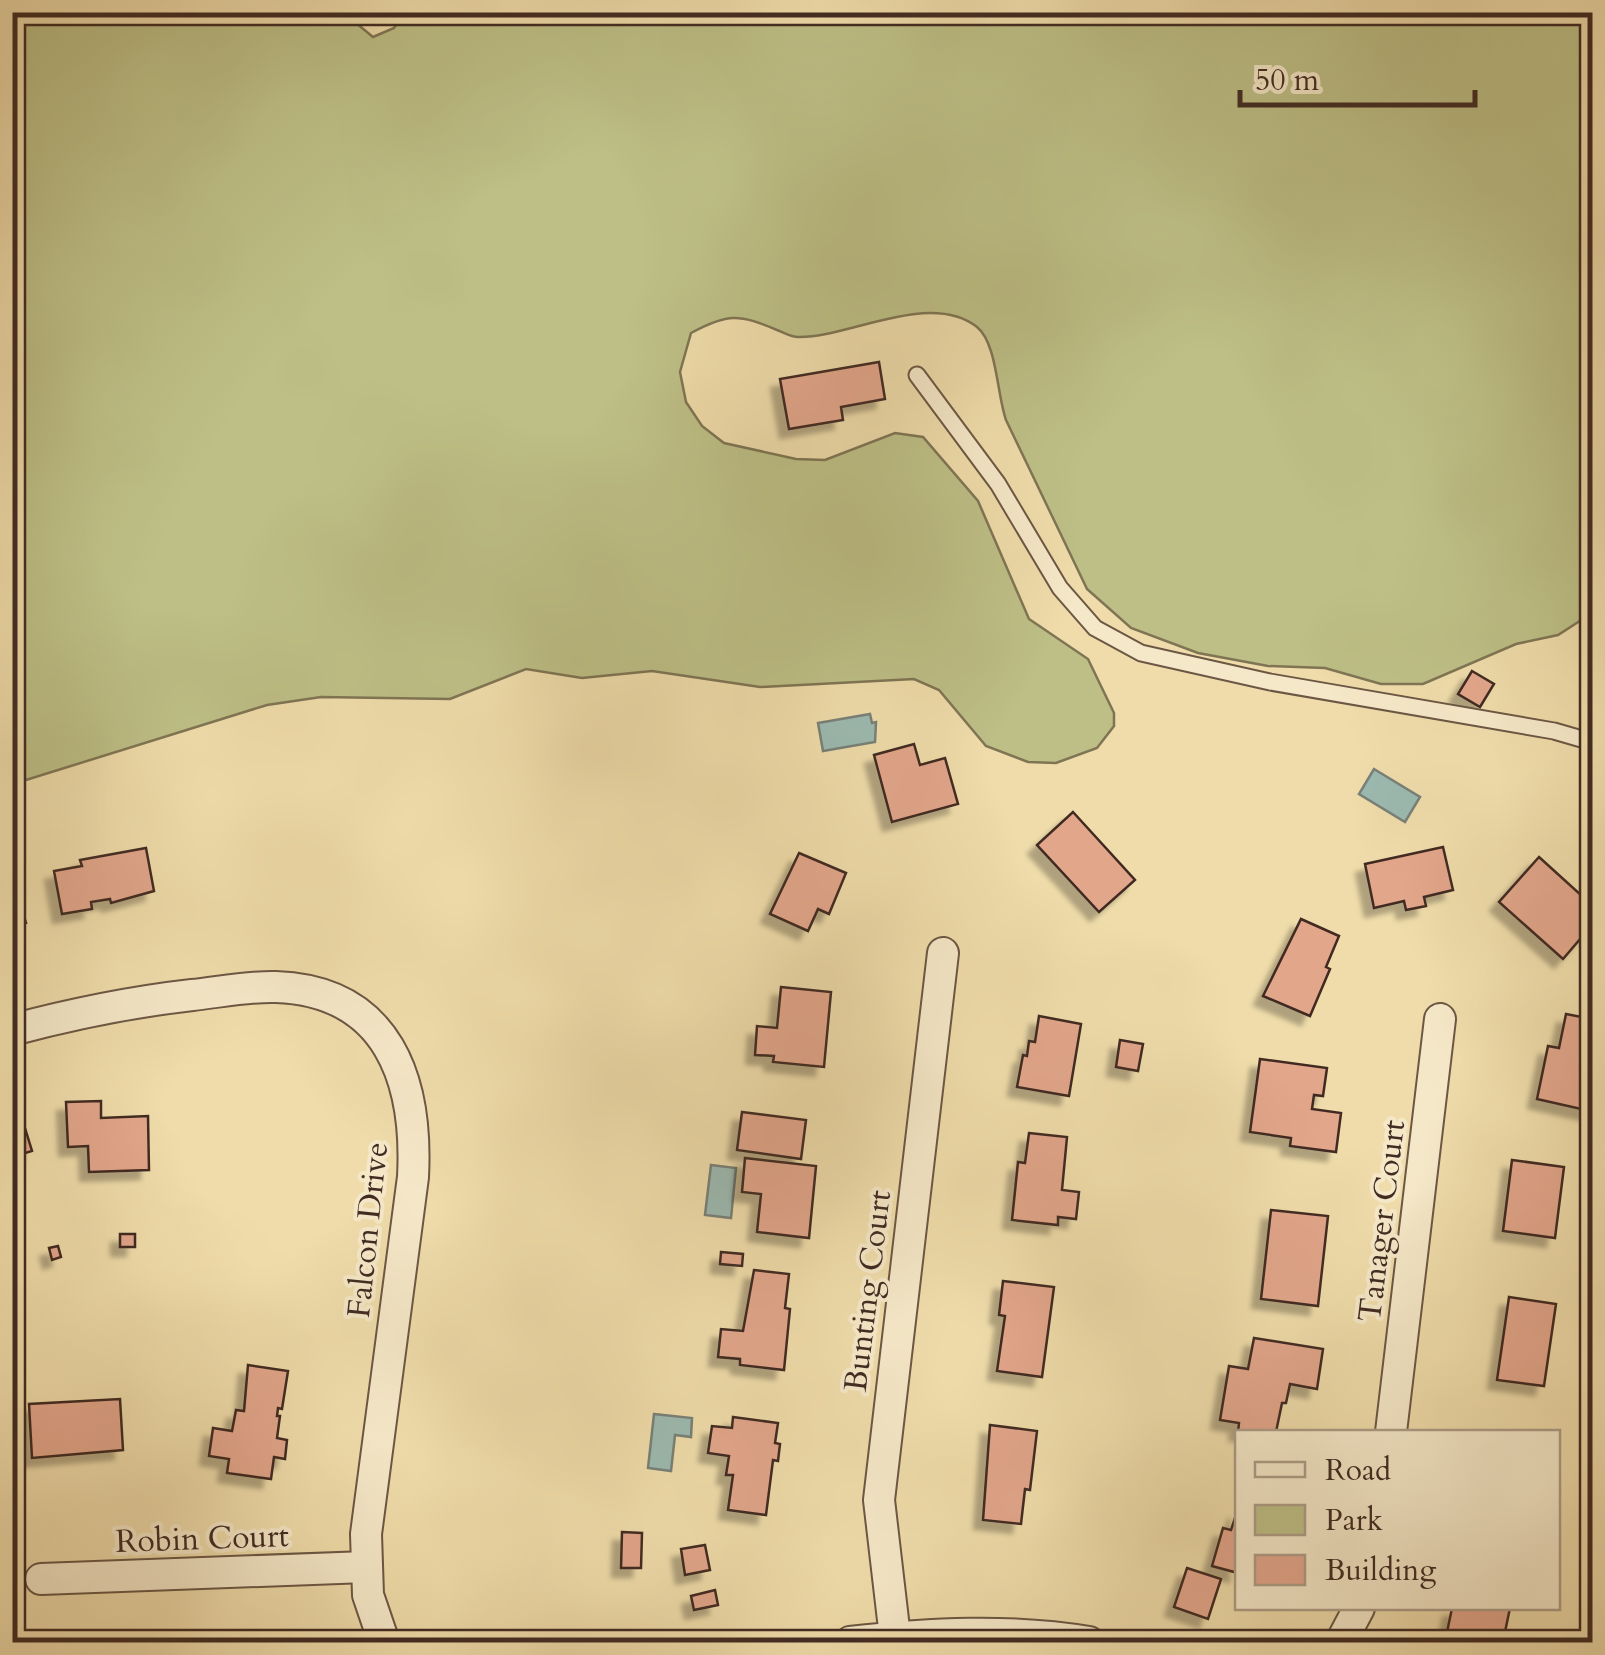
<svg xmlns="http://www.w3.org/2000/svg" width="1605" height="1655" font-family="Cardo,serif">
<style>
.green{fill:#bdbf86;stroke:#7f7554;stroke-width:2.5}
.water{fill:#9cbab1;stroke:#788178;stroke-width:2.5}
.building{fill:#e2a68b;stroke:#412b22;stroke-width:2.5;filter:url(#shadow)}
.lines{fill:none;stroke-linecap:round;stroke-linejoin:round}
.service-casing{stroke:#6c5744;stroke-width:19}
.minor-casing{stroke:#6c5744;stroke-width:34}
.service{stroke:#f5e8c8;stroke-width:15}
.minor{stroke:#f5e8c8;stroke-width:30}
.labels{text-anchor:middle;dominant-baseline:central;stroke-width:8;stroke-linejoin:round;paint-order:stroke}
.street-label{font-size:32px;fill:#412b22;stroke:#f5e8c8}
</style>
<defs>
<filter id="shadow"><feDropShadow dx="-9" dy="9" stdDeviation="2.5" flood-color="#0004"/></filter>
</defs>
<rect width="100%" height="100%" fill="#efdcaa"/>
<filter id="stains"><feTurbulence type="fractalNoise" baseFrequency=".002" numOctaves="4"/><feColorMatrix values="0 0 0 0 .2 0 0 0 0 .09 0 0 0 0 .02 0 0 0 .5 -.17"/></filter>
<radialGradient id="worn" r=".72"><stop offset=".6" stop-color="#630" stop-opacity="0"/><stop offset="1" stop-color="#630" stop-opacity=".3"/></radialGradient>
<!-- green -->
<path class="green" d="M404 13H1592V613L1558 635 1516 644 1423 684H1381L1325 668 1268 666 1198 653 1131 628 1087 589 1006 420C997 395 997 343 977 327 930 290 849 338 798 337 791 337 783 332 777 330 739 314 728 313 691 333L680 372 686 402 702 426 724 443 796 459 825 460 895 433 923 437 978 501 1029 619 1088 659 1114 713V726L1097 748 1056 763 1028 762 986 746 939 690 914 679 760 687 652 671 582 678 526 669 450 699 321 697 267 705 13 784V13H344L373 37 394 28Z"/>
<!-- water -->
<g class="water">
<polygon points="870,714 872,723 876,722 875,742 823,751 818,723"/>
<polygon points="1374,769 1420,797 1405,822 1359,794"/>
<polygon points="711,1165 736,1168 731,1218 705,1215"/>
<polygon points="654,1414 692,1418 691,1437 675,1435 671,1471 648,1468"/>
</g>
<!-- building -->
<g class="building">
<polygon points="879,362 885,399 841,407 843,420 789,429 780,379"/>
<polygon points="1472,671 1494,684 1480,707 1458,694"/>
<polygon points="914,744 920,765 945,758 958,804 892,822 874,755"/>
<polygon points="1073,812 1135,880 1099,912 1037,845"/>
<polygon points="1443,847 1453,890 1424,897 1426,906 1406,910 1404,901 1374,908 1365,864"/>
<polygon points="146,848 154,891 111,903 110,899 91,902 92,909 62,914 54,871 82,866 80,860"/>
<polygon points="799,853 846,873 829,914 818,909 808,931 770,914"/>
<polygon points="1539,857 1592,905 1592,925 1563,959 1499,902"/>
<polygon points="12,879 26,923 12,927"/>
<polygon points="1301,919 1339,936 1326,967 1330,969 1310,1016 1263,996"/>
<polygon points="781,987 831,992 824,1067 773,1062 774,1056 755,1055 757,1026 777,1028"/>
<polygon points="1566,1014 1592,1019 1590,1111 1537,1099 1548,1046 1559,1048"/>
<polygon points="1039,1016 1081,1024 1069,1096 1017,1087 1023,1055 1027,1056 1029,1041 1035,1042"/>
<polygon points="1120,1040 1143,1044 1138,1071 1116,1067"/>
<polygon points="1260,1059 1327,1068 1323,1096 1314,1095 1312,1109 1341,1113 1336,1152 1290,1146 1291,1138 1250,1132"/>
<polygon points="101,1101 101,1118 148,1116 149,1170 89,1172 88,1146 68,1147 66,1102"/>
<polygon points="742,1112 806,1120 801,1159 737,1150"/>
<polygon points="21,1115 32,1151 12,1157 12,1117"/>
<polygon points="1029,1133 1067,1137 1062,1190 1079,1192 1076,1219 1058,1217 1058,1225 1012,1220 1018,1162 1025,1163"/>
<polygon points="745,1158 816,1166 809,1238 757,1232 761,1194 742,1192"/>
<polygon points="1512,1160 1564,1167 1555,1238 1503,1231"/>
<polygon points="1271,1210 1328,1216 1318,1306 1261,1299"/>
<rect x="120" y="1234" width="15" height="13"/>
<polygon points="58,1246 61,1257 52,1260 49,1248"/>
<polygon points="721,1252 743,1254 742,1266 720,1264"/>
<polygon points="754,1270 789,1274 785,1308 790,1309 784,1370 740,1365 740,1359 718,1357 721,1329 743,1331"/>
<polygon points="1003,1281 1054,1287 1042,1377 997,1371 1005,1316 999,1315"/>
<polygon points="1509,1297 1556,1304 1544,1386 1497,1380"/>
<polygon points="1254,1338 1323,1349 1317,1389 1290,1384 1286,1403 1282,1403 1276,1432 1238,1432 1239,1423 1220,1420 1229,1366 1248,1369"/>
<polygon points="18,1358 22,1383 12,1385 12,1359"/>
<polygon points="248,1365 288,1371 282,1409 278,1408 277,1416 280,1416 277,1438 287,1440 285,1459 274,1457 271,1479 227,1473 229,1459 209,1456 213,1428 232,1431 236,1410 244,1411"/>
<polygon points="120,1399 123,1450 32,1458 29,1404"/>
<polygon points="733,1417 778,1423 775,1443 780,1444 778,1461 773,1460 766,1515 728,1510 733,1475 726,1475 729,1456 708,1453 712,1426 732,1428"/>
<polygon points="990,1425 1037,1431 1030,1490 1025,1489 1021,1524 983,1520"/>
<polygon points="1238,1509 1238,1573 1212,1566 1223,1528 1231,1530"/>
<polygon points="622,1532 642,1533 641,1568 621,1568"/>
<polygon points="705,1545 710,1570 685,1575 681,1549"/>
<polygon points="1187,1568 1221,1579 1208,1619 1174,1607"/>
<polygon points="715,1590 718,1605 694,1610 691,1596"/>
<polygon points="1452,1608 1510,1608 1505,1632 1518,1634 1516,1642 1445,1642"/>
</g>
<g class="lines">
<defs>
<polyline id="service" points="917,375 998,484 1060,588 1095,628 1141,653 1270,682 1554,731 1592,742"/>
<g id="minor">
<path d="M12 1030C72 1014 131 1002 192 995 220 992 249 986 276 987 389 991 418 1081 413 1177L366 1534 368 1595 384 1642"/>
<polyline points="1391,1432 1440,1019"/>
<polyline points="41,1579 366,1567"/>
<polyline points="895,1637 879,1500 943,953"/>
<path d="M850 1642C929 1633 1010 1629 1089 1642"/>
<polyline points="1341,1642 1359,1608"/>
</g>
</defs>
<!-- service casing -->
<use href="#service" class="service-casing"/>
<!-- minor casing -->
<use href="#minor" class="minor-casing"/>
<!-- service -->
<use href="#service" class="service"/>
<!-- minor -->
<use href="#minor" class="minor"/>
</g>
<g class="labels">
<!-- street labels -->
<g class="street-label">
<text transform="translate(1382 1221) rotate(-83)">Tanager Court</text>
<text transform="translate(368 1230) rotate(-84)">Falcon Drive</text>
<text transform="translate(868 1291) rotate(-83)">Bunting Court</text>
<text transform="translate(202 1539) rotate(-2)">Robin Court</text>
</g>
</g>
<!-- margin -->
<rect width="1605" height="1655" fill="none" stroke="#efdcaa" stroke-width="50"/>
<rect x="15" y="15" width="1575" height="1625" fill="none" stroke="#412b22" stroke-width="5"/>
<rect x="25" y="25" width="1555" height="1605" fill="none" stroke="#412b22" stroke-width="2.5"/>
<!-- legend -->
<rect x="1235" y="1430" width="325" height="180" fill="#f5e8c8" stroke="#ad9c86" stroke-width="2.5"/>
<rect x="1255" y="1462" width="50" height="15" fill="#f5e8c8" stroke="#ad9c86" stroke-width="2.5"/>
<text x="1325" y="1480" font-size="30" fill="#412b22">Road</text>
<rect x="1255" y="1505" width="50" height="30" fill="#bdbf86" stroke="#ad9c86" stroke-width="2.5"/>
<text x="1325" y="1530" font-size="30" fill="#412b22">Park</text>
<rect x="1255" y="1555" width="50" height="30" fill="#e2a68b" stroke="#ad9c86" stroke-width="2.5"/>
<text x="1325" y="1580" font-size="30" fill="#412b22">Building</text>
<!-- scale -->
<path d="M1240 90v15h235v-15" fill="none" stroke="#412b22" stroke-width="5"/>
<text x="1255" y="90" font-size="30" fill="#412b22" stroke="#f5e8c8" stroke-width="8" paint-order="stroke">50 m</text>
<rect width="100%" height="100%" filter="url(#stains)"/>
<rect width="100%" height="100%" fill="url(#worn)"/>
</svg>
